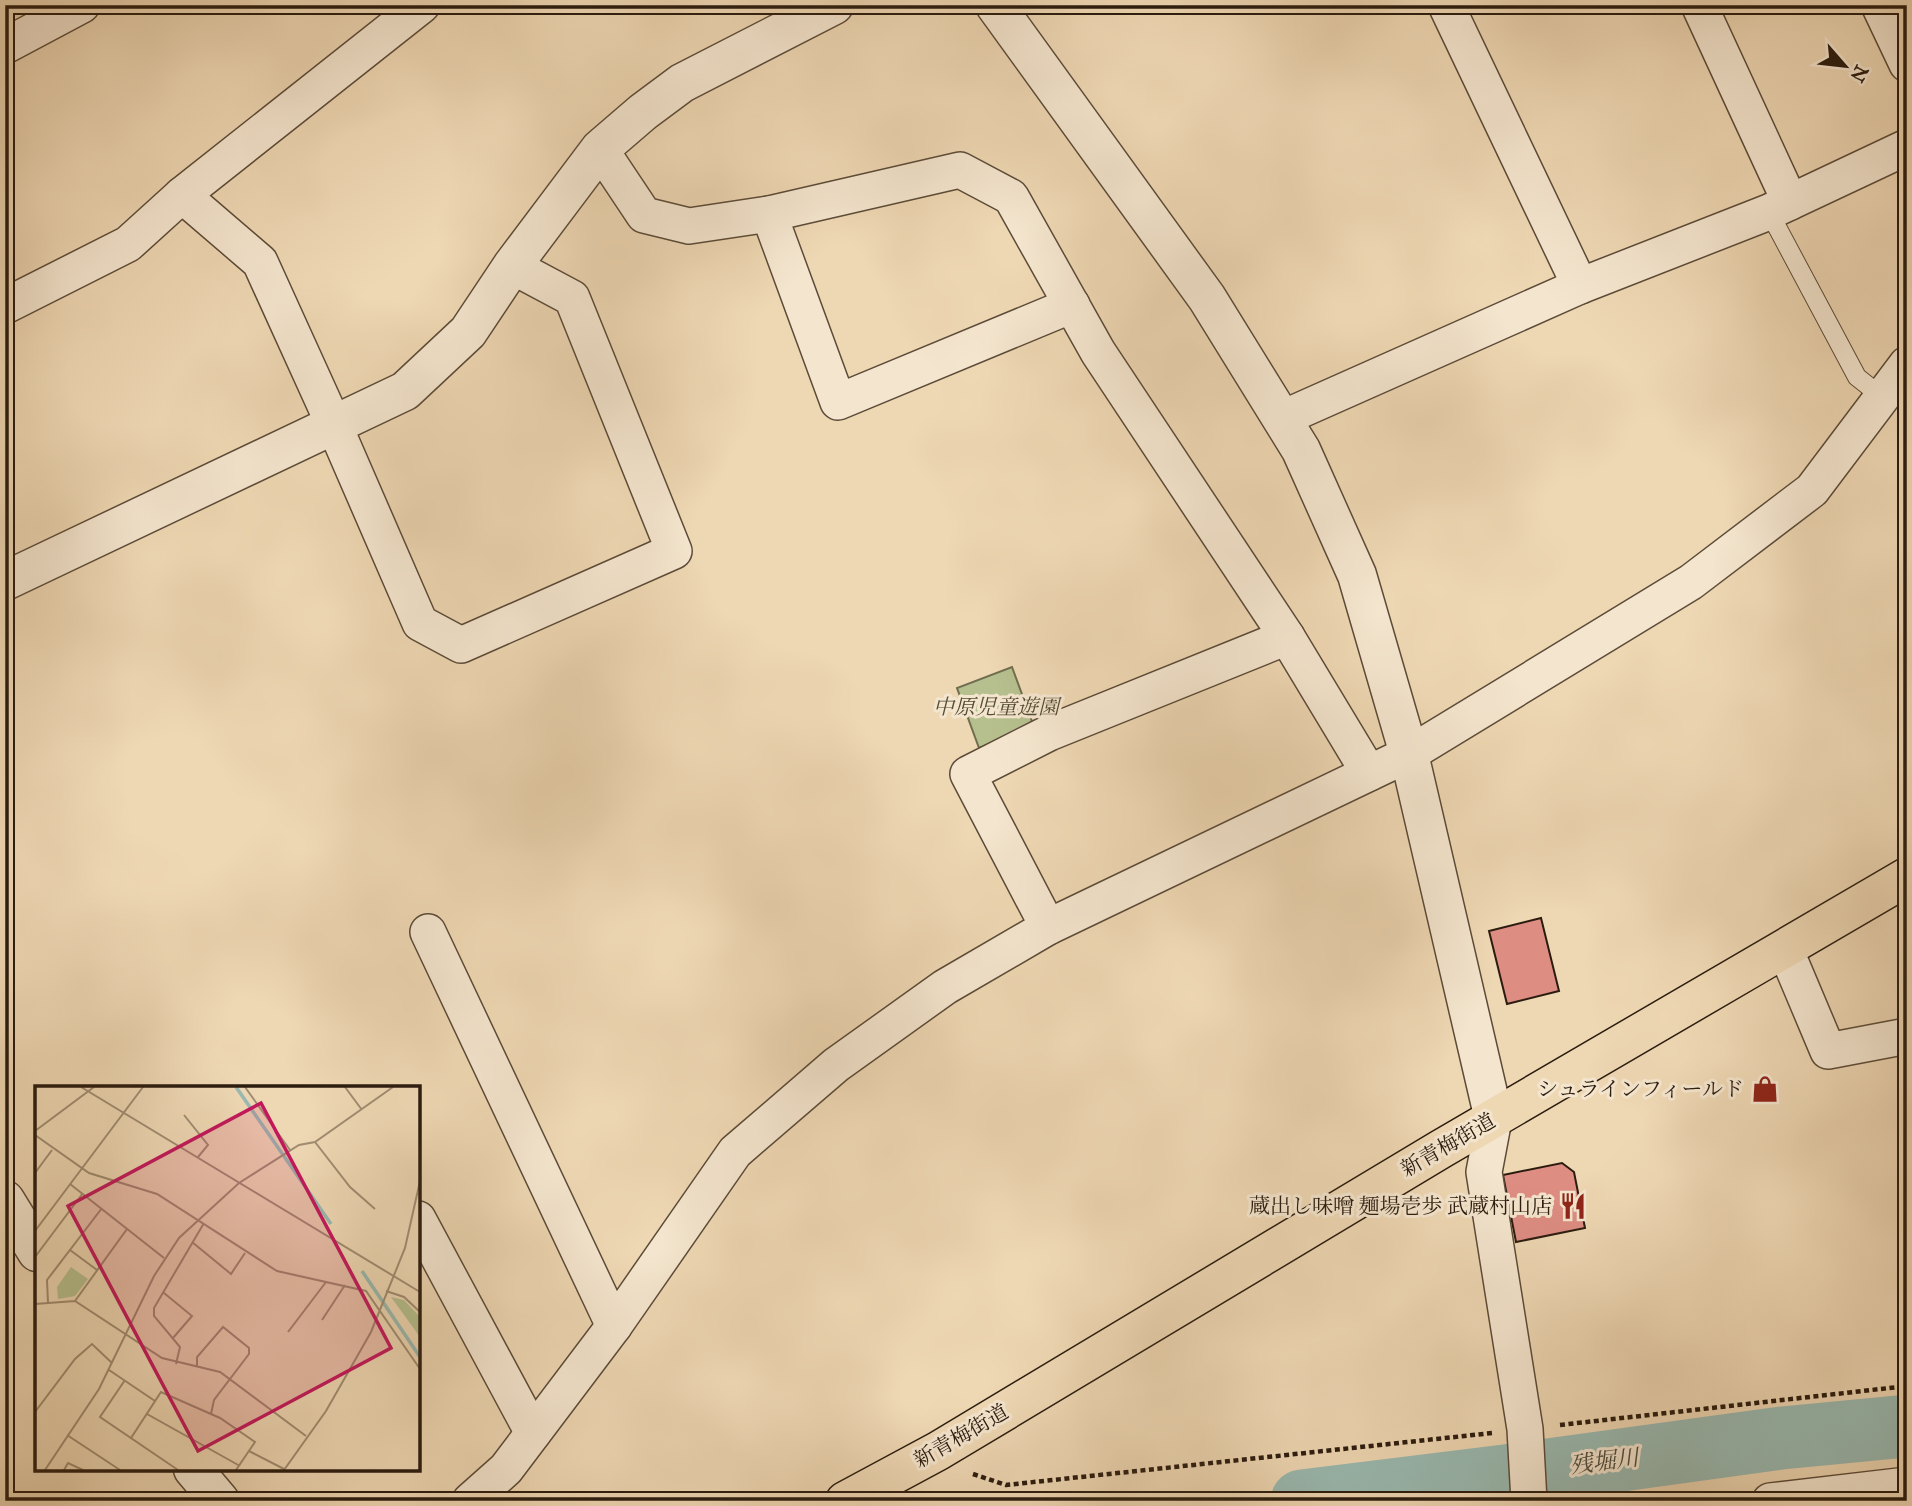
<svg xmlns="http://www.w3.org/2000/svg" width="1912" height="1506" font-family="'IM FELL Great Primer','Noto Serif JP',serif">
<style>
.green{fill:#b6bf8e;stroke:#706e4e;stroke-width:2}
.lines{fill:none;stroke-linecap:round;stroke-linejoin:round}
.river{stroke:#99b9b0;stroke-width:63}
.building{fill:#de8d83;stroke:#2b1c0f;stroke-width:2}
.service-casing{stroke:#5c4b38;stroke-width:20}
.minor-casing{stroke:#5c4b38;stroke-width:38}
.tertiary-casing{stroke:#5c4b38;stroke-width:41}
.primary-casing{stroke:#2b1c0f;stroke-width:41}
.path{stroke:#2b1c0f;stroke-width:4.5;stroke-dasharray:5 3.5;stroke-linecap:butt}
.service{stroke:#f4e5ce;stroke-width:18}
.minor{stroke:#f4e5ce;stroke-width:35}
.tertiary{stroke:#f4e5ce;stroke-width:38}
.primary{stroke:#eed7b3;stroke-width:38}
.labels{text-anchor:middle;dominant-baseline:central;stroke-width:6;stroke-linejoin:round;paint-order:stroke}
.park-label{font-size:21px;font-style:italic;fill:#554d35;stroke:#f4e5ce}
.poi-label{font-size:21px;fill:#2b1c0f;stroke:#f4e5ce;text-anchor:end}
.street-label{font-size:21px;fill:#2b1c0f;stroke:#f4e5ce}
.water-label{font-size:23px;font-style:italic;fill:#4c4b3f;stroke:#f4e5ce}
.inset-river{fill:none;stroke:#99b9b0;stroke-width:3.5}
.inset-road{fill:none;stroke:#a08c71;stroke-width:2}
.view{fill:#c2185b;fill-opacity:0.15;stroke:#c2185b;stroke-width:3.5}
.inset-edge{fill:none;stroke:#2b1c0f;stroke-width:3.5}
</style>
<rect width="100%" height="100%" fill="#eed7b3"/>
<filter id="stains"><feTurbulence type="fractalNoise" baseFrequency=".00286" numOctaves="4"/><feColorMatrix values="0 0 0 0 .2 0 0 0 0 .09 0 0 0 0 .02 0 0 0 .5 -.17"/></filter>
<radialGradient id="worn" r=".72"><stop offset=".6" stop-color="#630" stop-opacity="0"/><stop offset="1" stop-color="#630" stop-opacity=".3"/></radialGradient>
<!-- green -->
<polygon class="green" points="1012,667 1034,727 979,748 957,688"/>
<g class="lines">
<!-- river -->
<polyline class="river" points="1302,1501 1505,1476 1782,1438 1907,1426"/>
</g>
<!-- building -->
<g class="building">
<polygon points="1541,918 1559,991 1507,1004 1489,931"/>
<polygon points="1562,1163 1574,1172 1585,1228 1516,1242 1503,1175"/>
</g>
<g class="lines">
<defs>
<polyline id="service" points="1769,212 1857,377 1881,396"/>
<g id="minor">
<polyline points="1446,5 1580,286"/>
<polyline points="1699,5 1790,202"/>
<polyline points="1879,5 1907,64"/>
<polyline points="5,46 82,5"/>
<polyline points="600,149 644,215 689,226 769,214 960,170 1011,197 1098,352 1287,637 1369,773"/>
<polyline points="182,195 260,262 334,425 420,623 461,645 674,551 572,298 512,266"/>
<polyline points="769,214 838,402 1072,305"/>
<polyline points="5,306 128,244 182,195 422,5"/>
<polyline points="1283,418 1580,286 1769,212 1907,147"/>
<polyline points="1048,927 968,774 1049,733 1287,637"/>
<polyline points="428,932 614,1326"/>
<polyline points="1785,949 1828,1051 1907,1036"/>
<polyline points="1494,1119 1484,1172 1525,1429 1529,1501"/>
<polyline points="418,1219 533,1433"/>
<polyline points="470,1501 506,1469 614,1326 735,1152 836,1065 945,987 1048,927 1409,754 1691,582 1812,490 1907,364"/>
<polyline points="1770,1501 1907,1485"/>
</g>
<g id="tertiary">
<polyline points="995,5 1207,298 1301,450 1357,575 1409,754 1494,1119"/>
<polyline points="5,581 405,391 468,332 512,266 600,149 643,112 682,83 834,5"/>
<polyline points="5,1200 37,1252"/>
<polyline points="193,1469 220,1501"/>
</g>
<polyline id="primary" points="845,1501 938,1451 1441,1149 1907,877"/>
</defs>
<!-- service casing -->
<use href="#service" class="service-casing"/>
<!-- minor casing -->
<use href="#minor" class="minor-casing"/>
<!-- tertiary casing -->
<use href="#tertiary" class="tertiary-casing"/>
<!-- primary casing -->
<use href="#primary" class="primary-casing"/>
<!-- path -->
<g class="path">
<polyline points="1560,1425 1907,1386"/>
<polyline points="973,1474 1006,1485 1492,1433"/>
</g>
<!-- service -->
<use href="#service" class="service"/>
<!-- minor -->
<use href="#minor" class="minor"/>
<!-- tertiary -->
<use href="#tertiary" class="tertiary"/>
<!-- primary -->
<use href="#primary" class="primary"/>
</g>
<!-- icons -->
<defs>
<symbol id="shop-bare" viewBox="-9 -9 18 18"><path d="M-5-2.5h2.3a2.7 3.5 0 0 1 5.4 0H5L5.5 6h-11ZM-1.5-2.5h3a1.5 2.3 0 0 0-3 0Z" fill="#8f2418" stroke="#f4e5ce" stroke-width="2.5" paint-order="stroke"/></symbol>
<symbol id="restaurant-bare" viewBox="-9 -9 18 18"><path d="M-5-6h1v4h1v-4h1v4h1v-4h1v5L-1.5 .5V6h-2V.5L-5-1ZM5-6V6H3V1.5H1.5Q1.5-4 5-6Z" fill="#8f2418" stroke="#f4e5ce" stroke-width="2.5" paint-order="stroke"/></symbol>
</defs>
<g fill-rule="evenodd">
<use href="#shop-bare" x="1746" y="1070" width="38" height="38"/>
<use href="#restaurant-bare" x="1554" y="1187" width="38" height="38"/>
</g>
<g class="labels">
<!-- park labels -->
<g class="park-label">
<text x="996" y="707">中原児童遊園</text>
</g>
<!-- poi labels -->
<g class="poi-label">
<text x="1744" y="1089">シュラインフィールド</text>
<text x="1552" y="1206">蔵出し味噌 麺場壱歩 武蔵村山店</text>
</g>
<!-- street labels -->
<g class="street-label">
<text transform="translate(1448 1145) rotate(-30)">新青梅街道</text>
<text transform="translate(961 1436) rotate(-30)">新青梅街道</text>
</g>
<!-- water labels -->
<g class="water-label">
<text transform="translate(1604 1461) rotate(-7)">残堀川</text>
</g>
</g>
<!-- overview -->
<g transform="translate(35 1086)">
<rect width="385" height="385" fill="#eed7b3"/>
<path d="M36 181 53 193 40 210 23 213 22 201ZM356 211 369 214 385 231V251Z" fill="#b6bf8e"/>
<path class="inset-river" d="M201 1 296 138M327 185 385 271"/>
<path class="inset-road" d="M46 1 385 206M210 1 255 64M310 1 327 24M149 29 173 59 163 71M0 45 59 1M0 49 54 87 122 108 242 185 331 205 385 283M280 56 315 101 340 123M0 87 17 64M35 98 129 172M0 145 108 1M157 156 196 188 210 167M35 164 62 184M0 171 48 107M351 205 369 211 385 226M129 207 157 230 138 252M40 215 92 143M13 217 12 194 67 122M0 218 40 215 127 272 185 286 271 350M287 234 310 199M253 246 291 196M141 278 145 261 119 230V222L169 137M162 281V271L188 241 214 262V268L179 314 176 328M74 284 120 315M90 294 65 331 143 384M0 326 40 273 57 258 77 277M112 328 205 380M32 349 85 384M96 352 126 306 185 332 220 356 201 384M214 365 249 383M10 384 64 303 119 190 144 152 204 97 264 59 280 56 358 1M29 384 33 377 48 384M249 384 291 325 336 246 370 162 385 95"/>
<path class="view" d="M226 17 356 262 163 365 33 120Z"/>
<rect width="385" height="385" class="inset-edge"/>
</g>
<!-- margin -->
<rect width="1912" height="1506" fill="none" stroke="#eed7b3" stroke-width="28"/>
<rect x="7" y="7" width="1898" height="1492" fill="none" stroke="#2b1c0f" stroke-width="3.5"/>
<rect x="14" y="14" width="1884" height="1478" fill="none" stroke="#2b1c0f" stroke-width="2"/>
<!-- north arrow -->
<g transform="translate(1845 66) rotate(118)" stroke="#f4e5ce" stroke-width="5" paint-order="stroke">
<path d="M0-5L12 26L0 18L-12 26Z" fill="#2b1c0f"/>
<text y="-10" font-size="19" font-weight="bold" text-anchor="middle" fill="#2b1c0f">N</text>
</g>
<rect width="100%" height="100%" filter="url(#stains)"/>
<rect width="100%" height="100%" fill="url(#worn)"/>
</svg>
